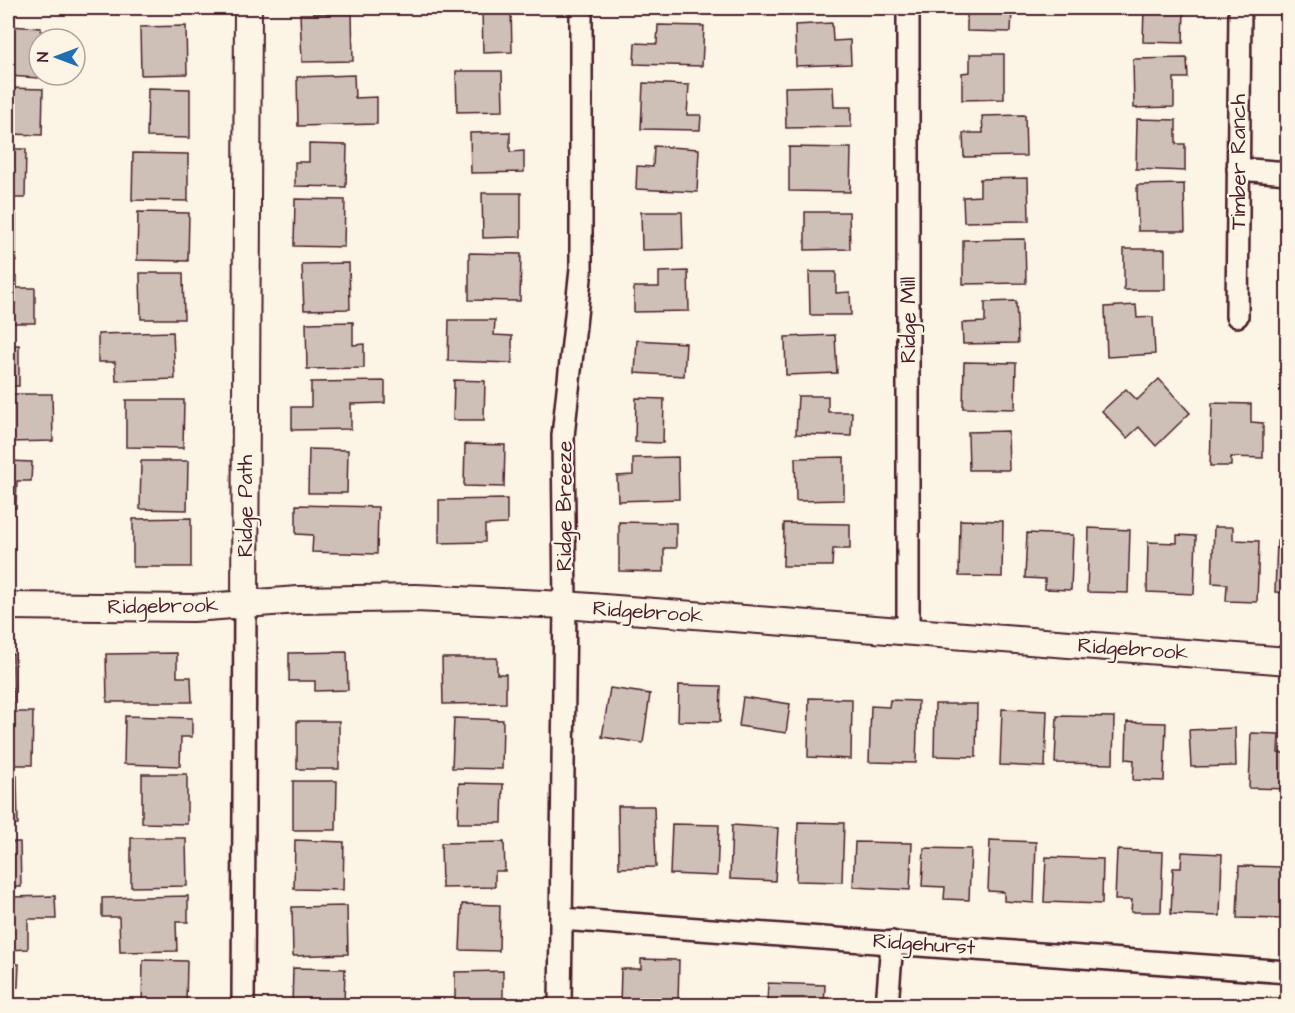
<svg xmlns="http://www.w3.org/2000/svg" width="1295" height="1013" font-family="'Architects Daughter',sans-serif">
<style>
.building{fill:#cfc0b7;stroke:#4a1f2b;stroke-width:1.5}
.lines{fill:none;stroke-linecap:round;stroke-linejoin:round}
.minor-casing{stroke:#4a1f2b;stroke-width:26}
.tertiary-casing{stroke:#4a1f2b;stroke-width:30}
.minor{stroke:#fcf5e5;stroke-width:21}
.tertiary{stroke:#fcf5e5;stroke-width:26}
.labels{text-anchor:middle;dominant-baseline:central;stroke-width:4.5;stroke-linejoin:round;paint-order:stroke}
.street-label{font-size:21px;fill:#4a1f2b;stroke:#fcf5e5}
</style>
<rect width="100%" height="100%" fill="#fcf5e5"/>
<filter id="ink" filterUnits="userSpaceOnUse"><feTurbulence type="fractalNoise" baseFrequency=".0167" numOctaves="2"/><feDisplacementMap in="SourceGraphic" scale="12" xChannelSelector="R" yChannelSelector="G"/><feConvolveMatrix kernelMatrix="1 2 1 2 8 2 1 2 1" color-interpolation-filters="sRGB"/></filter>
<g filter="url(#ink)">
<!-- building -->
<g class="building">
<polygon points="133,8 194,8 194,9 133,10"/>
<polygon points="511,8 512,52 483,53 482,9"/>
<polygon points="967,8 1012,8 1011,32 967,31"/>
<polygon points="1144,8 1184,8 1183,43 1143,42"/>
<polygon points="352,13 353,61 302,62 300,14"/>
<polygon points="832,23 833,41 850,40 851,64 796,66 795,25"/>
<polygon points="658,25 704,26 702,66 634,64 635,43 657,44"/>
<polygon points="8,26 41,28 41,39 39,39 39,78 8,76"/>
<polygon points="186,26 187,74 141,75 140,27"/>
<polygon points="970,54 1004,54 1004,99 962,100 962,73 970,72"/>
<polygon points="1187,58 1188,78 1174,78 1174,107 1134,108 1133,59"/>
<polygon points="456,71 502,71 503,111 457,112"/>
<polygon points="354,75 355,98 377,97 377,124 298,126 297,77"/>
<polygon points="643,83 689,85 687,115 701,115 700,130 641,129"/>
<polygon points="833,86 834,107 851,107 851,127 786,128 785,87"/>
<polygon points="8,88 43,89 42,135 8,134"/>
<polygon points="148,88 190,89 190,138 147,137"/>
<polygon points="1025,115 1026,156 964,157 963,133 983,133 982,116"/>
<polygon points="1137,119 1176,120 1176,144 1185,144 1185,171 1136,169"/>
<polygon points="510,132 510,152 524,151 524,172 471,173 470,133"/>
<polygon points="309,144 347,145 346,187 295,186 295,162 309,162"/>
<polygon points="654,146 699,149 697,192 636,189 637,166 653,167"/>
<polygon points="789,147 851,148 850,192 789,191"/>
<polygon points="8,149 26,149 25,198 8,198"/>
<polygon points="133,153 188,154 188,201 132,200"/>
<polygon points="1028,178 1029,221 964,222 963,197 980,196 980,179"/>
<polygon points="1184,184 1185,231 1138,231 1137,185"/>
<polygon points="482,193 521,193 521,237 483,238"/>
<polygon points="295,199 345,200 344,247 294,246"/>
<polygon points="138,212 189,213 188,261 137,260"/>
<polygon points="641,212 682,212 683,249 642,250"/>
<polygon points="805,212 849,212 850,249 805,250"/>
<rect x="8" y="214" width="8" height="47"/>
<polygon points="1025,239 1026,283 963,284 963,240"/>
<rect x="1124" y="249" width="41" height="41"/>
<polygon points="469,253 521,254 520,301 469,300"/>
<polygon points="349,263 350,309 304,310 302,264"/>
<polygon points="688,271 689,311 634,312 634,287 659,287 659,272"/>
<polygon points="809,272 836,272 836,293 850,292 851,315 810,315"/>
<polygon points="140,273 183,273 184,319 141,319"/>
<polygon points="8,276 17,277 17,288 35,288 35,323 8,323"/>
<polygon points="1016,301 1018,343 963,344 962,323 985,322 985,302"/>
<polygon points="1136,305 1137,318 1153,317 1155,354 1107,357 1105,307"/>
<polygon points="449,320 495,320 494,335 512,336 512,363 448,361"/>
<polygon points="353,322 353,345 364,344 364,368 307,369 306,323"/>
<polygon points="173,332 175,379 116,381 115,362 98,362 98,334"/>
<polygon points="835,335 837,373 786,375 785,337"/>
<polygon points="637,340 686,343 684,376 635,373"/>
<rect x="8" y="345" width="11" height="41"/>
<polygon points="964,362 1016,363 1015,409 963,408"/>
<polygon points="1159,379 1190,413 1156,446 1139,427 1127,438 1102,411 1126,389 1137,400"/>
<polygon points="454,380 485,381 484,420 453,420"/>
<polygon points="385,381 385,403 351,404 351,429 292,430 292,407 311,407 311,382"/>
<polygon points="8,394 52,394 53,441 8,442"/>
<polygon points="798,396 828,396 828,412 852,412 851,436 796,434"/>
<polygon points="636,398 664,399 663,443 635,442"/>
<polygon points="126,400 184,400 183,448 126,447"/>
<polygon points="1212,403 1251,404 1251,422 1263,423 1263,458 1231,457 1231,466 1210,466"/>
<polygon points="1008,431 1009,470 969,470 968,432"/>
<polygon points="465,444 505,445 504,487 464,486"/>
<polygon points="309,449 348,450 347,493 308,493"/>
<polygon points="678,457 679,499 618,501 617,476 633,475 633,458"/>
<polygon points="844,457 844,500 796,501 795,458"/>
<polygon points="8,461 32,462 31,481 17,481 16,508 8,508"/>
<polygon points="141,461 188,461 187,510 140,509"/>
<polygon points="507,499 507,524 485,525 485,542 439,543 439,500"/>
<polygon points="296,505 378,507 377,554 312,552 313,535 296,534"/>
<polygon points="191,518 191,567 133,567 133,519"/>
<polygon points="8,519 11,520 9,570 8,570"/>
<polygon points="960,520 1003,521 1002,577 959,576"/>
<polygon points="619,522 676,523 676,548 664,548 664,572 619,571"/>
<polygon points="784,523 850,524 850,549 833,549 832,566 783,566"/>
<polygon points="1214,527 1233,527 1233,540 1259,541 1257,602 1226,601 1227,584 1212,583"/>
<polygon points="1089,528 1130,530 1128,593 1087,592"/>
<polygon points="1027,533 1073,535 1071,590 1045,589 1045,579 1025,578"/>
<polygon points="1177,535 1196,536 1194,594 1147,592 1148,542 1177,543"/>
<polygon points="1277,541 1288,542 1288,593 1275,592"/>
<polygon points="347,652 348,690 315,691 315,681 289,681 289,653"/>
<polygon points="177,653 177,677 191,677 192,702 107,702 106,654"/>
<polygon points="8,654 13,654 14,702 8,702"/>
<polygon points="442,658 497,658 497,674 506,674 506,703 443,704"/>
<polygon points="679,685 721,686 720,722 678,721"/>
<polygon points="610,688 650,694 643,743 602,737"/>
<polygon points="743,697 790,704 786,733 739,726"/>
<polygon points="809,698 852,699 851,759 808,757"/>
<polygon points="890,700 918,701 916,763 869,762 871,706 889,707"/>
<polygon points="935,704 977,704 976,757 934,756"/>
<polygon points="1002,709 1047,711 1045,767 1000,765"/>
<polygon points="8,712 33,712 32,765 8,765"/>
<polygon points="125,716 192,718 192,737 181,737 180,766 124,764"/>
<polygon points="1057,716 1114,717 1113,764 1055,763"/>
<polygon points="454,718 503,720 502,769 452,768"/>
<rect x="297" y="721" width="42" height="48"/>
<polygon points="1127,722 1166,723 1164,781 1133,780 1134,760 1126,759"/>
<polygon points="1235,728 1236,766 1191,767 1189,730"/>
<polygon points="1251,733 1279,734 1278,753 1288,753 1288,789 1249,788"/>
<polygon points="142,774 187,774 187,824 142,823"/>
<polygon points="8,776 17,776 18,825 8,825"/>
<polygon points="293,781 337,781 336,830 293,830"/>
<polygon points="459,783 503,784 502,823 458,823"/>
<polygon points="618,806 654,806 656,867 619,868"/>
<polygon points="798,822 844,823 842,882 796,881"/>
<polygon points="672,824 719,825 717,876 670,874"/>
<polygon points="732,825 778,828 775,881 730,879"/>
<polygon points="131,838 186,838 187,886 131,887"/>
<polygon points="295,840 344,842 343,890 294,889"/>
<polygon points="990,840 1036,842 1034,903 1004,901 1004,892 988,891"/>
<polygon points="8,842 20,842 21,887 8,887"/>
<polygon points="504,842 505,871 495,871 495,887 442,888 441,843"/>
<polygon points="855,842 912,843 910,890 853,887"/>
<polygon points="924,848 971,849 969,900 944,899 945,887 922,886"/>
<polygon points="1117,850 1163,852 1161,912 1131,912 1132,900 1115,900"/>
<polygon points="1182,852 1222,854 1220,916 1171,914 1173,868 1181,868"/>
<polygon points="1046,857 1103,859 1102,904 1044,902"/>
<polygon points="1239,866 1287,867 1285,919 1237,918"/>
<polygon points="55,896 56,919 28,919 28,949 8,950 8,897"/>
<polygon points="188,896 188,922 176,922 177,951 120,952 119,917 102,917 102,898"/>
<polygon points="462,904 500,905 499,951 460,950"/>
<polygon points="347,906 348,954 293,956 292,907"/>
<polygon points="641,959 679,960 678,1006 620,1006 621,969 641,969"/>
<polygon points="143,960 187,961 186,1006 142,1006"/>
<polygon points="8,964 19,964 18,987 10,987 10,1006 8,1006"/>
<polygon points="293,968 345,969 344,1006 292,1006"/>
<polygon points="503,971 503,1006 455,1006 455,972"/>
<polygon points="768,983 825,985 824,1006 767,1006"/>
</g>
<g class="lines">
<defs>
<g id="minor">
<polyline points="908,8 908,632"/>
<polyline points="1238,169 1288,173"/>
<polyline points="1237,316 1240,8"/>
<polyline points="561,919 1288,972"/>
<polyline points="243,1006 245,602"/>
<polyline points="560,1006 565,605 563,436 581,269 581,8"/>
<polyline points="887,1006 892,942"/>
</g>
<g id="tertiary">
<polyline points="245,602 248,8"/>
<polyline points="8,606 193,608 298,600 416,598 565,605 1288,661"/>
</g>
</defs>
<!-- minor casing -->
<use href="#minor" class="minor-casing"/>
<!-- tertiary casing -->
<use href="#tertiary" class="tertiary-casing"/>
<!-- minor -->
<use href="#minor" class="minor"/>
<!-- tertiary -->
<use href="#tertiary" class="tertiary"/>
</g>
</g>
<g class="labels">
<!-- street labels -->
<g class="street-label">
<text transform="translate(1238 162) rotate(-90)">Timber Ranch</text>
<text transform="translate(908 320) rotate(-90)">Ridge Mill</text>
<text transform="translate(245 506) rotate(-90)">Ridge Path</text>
<text transform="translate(564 506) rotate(-90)">Ridge Breeze</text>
<text transform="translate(163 606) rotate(-1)">Ridgebrook</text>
<text transform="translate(648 612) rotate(4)">Ridgebrook</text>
<text transform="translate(1133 649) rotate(4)">Ridgebrook</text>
<text transform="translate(924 944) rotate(4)">Ridgehurst</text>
</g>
</g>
<!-- margin -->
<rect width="1295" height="1013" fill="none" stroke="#fcf5e5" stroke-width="30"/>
<rect x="15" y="15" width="1265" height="983" fill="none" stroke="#4a1f2b" stroke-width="2" filter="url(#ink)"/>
<!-- north arrow -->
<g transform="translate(57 57) rotate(270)"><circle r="28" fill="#fcf5e5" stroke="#b59f9b" stroke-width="1.5"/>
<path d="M0-4.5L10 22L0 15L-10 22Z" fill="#1f6fb2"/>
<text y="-9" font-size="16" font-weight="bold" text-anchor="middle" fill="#4a1f2b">N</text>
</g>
</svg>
